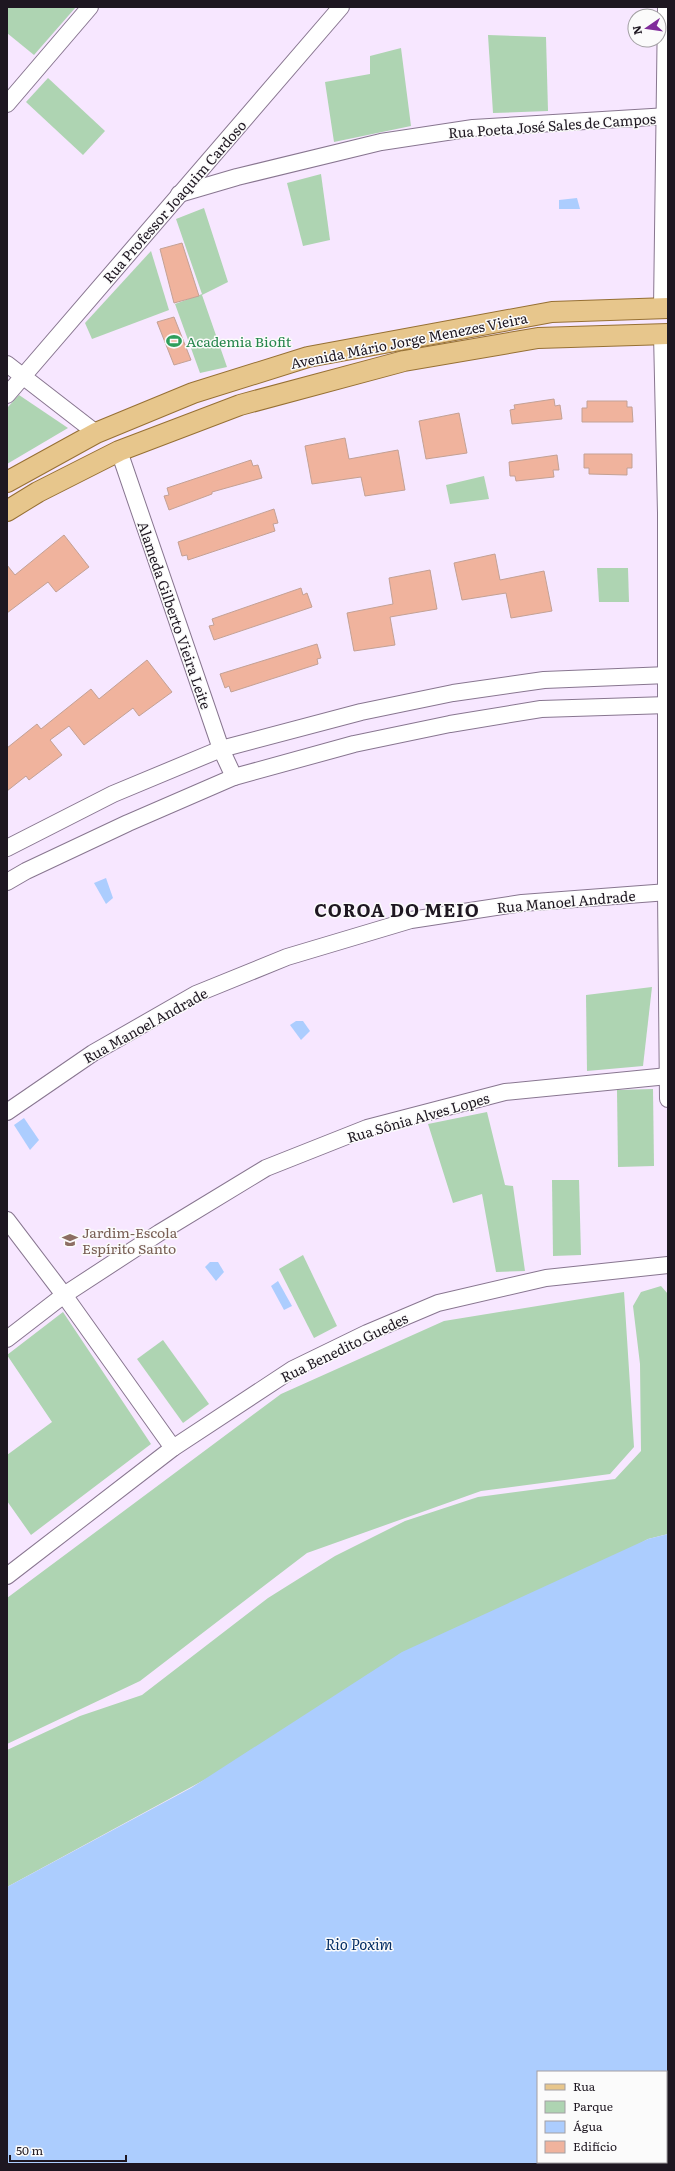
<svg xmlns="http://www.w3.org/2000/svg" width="675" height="2171" font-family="Literata,serif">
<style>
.green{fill:#aed4b2}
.water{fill:#accdfe;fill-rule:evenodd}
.building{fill:#f0b39d;stroke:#c3a195}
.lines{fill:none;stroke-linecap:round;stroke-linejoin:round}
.minor-casing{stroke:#887690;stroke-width:18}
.major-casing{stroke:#967034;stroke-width:22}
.minor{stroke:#fff;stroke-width:16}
.major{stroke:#e7c68c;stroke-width:20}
.labels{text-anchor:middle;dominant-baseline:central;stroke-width:3;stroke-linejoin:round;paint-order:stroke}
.street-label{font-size:14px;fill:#1e1721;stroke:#fbfbfb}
.leisure-label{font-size:14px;fill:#27864d;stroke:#fbfbfb;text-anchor:start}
.education-label{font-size:14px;fill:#785e54;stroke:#fbfbfb;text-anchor:start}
.water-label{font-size:15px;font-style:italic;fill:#042e65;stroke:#fbfbfb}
.district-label{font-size:18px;font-weight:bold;letter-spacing:1px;fill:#1e1721;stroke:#fbfbfb}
</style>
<rect width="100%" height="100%" fill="#f7e7ff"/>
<!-- green -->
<g class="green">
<polygon points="7,7 76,7 34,55 7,33"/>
<polygon points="488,35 546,37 548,111 493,113"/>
<polygon points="401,48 411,126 334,142 325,82 370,74 370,56"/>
<polygon points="48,78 105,131 83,155 26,102"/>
<polygon points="321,174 330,240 303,246 287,183"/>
<polygon points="204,208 228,282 202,295 227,367 200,373 175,304 202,294 176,219"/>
<polygon points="151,251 169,310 92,339 85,323"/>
<polygon points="19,395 68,428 7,464 7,408"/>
<polygon points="484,476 489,499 450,504 446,485"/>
<polygon points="597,568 628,568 629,602 599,602"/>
<polygon points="652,987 643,1066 587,1071 586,995"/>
<polygon points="653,1089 654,1166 618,1167 617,1090"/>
<polygon points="487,1112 505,1185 513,1186 525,1271 496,1272 482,1194 453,1203 428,1124"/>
<polygon points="552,1180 579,1180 581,1255 553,1256"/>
<polygon points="303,1255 337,1326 314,1338 279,1269"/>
<polygon points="661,1286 668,1294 668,1534 648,1539 7,1887 7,1750 80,1716 142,1695 268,1598 335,1556 405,1521 478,1497 615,1479 641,1451 640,1364 633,1306 641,1292"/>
<polygon points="624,1292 634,1447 610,1474 481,1491 307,1553 140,1681 7,1744 7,1598 281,1394 444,1321"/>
<polygon points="63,1312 151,1444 31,1535 7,1501 7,1455 52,1422 7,1355"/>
<polygon points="163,1340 209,1404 183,1423 137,1359"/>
</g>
<!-- water -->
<g class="water">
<polygon points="577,198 580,209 559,209 559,200"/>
<polygon points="106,878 113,898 106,904 94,883"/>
<polygon points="296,1021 303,1021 310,1031 301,1040 290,1025"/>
<polygon points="24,1118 39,1140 30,1150 14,1125"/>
<polygon points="210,1262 218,1262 224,1272 216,1281 205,1267"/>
<polygon points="278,1281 292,1306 284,1310 271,1286"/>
<path d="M668 1534V2164H7V1887L191 1788 402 1652 648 1539ZM538 2072H666V2162H538Z"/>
</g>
<!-- building -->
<g class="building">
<polygon points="182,243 199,296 174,303 160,249"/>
<polygon points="174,317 191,360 174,365 157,322"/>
<polygon points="554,399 555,406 560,405 562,419 512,424 510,410 515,409 514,405"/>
<polygon points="587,401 627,401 627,407 632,407 633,422 582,422 582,408 587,408"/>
<polygon points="459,413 467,453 426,459 419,421"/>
<polygon points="345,438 349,459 398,450 405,490 365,496 361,477 312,484 305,446"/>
<polygon points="584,454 632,454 632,468 627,468 627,475 589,474 589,468 584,468"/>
<polygon points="557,455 559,470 553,470 554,477 516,481 515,476 510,476 509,462"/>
<polygon points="251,460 253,466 258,465 262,478 212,492 212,494 169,510 164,496 169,495 167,488"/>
<polygon points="274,509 278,523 273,524 275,531 188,560 187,555 182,556 178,542"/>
<polygon points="64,535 89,567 56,592 48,582 7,613 7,565 15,575"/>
<polygon points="495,554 500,580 544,571 552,611 511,618 506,593 462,600 454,563"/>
<polygon points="430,570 437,609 390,617 395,645 354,651 347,613 393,604 389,578"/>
<polygon points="301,588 303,595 307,593 312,607 214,640 209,626 214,625 212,619"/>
<polygon points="317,644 321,658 317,659 318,664 231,692 229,686 225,688 220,674"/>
<polygon points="147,660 172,692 139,716 133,708 84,745 69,726 50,740 62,755 29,780 26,776 7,791 7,748 37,724 41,729 91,689 99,699"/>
</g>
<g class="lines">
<defs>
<g id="minor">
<polyline points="7,104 90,7"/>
<polyline points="179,194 237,177 381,142 473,128 668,116"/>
<polyline points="662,308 666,7"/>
<polyline points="662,334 666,513 666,892 668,1099"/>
<polyline points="7,364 96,433"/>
<polyline points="7,395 341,7"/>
<polyline points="119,451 221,749 234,777"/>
<polyline points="7,848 113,794 221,749 361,712 453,693 544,680 668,675"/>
<polyline points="7,882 26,871 128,823 234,777 354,744 450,724 541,709 668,705"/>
<polyline points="7,1112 93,1053 196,994 287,957 411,920 522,903 668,892"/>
<polyline points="7,1220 64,1295 173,1448"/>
<polyline points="7,1339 64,1295 159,1233 266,1168 367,1128 505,1092 668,1076"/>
<polyline points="7,1576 173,1448 293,1369 367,1333 438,1303 546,1278 668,1265"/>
</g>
<g id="major">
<polyline points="7,482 96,433 193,393 308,357 552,312 668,308"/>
<polyline points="7,511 38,492 119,451 240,405 404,361 538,338 668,334"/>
</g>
</defs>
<!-- minor casing -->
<use href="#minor" class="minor-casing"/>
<!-- major casing -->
<use href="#major" class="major-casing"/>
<!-- minor -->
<use href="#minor" class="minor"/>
<!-- major -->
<use href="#major" class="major"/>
</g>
<!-- icons -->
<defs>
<symbol id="stadium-bare" viewBox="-9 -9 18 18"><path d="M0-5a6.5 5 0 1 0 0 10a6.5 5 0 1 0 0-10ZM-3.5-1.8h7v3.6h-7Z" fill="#2e9e5b" stroke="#fbfbfb" stroke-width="2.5" paint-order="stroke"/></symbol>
<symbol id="school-bare" viewBox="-9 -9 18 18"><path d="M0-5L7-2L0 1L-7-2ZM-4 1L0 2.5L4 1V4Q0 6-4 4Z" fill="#8d6e63" stroke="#fbfbfb" stroke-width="2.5" paint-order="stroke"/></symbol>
</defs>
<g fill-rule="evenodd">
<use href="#stadium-bare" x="163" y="330" width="22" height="22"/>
<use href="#school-bare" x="59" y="1229" width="22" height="22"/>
</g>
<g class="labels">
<!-- street labels -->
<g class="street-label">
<text transform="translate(552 125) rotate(-4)">Rua Poeta José Sales de Campos</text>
<text transform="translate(174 201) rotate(-49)">Rua Professor Joaquim Cardoso</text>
<text transform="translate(409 340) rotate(-11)">Avenida Mário Jorge Menezes Vieira</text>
<text transform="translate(175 615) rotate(71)">Alameda Gilberto Vieira Leite</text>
<text transform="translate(566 901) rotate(-5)">Rua Manoel Andrade</text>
<text transform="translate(145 1025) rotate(-29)">Rua Manoel Andrade</text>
<text transform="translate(418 1117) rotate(-16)">Rua Sônia Alves Lopes</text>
<text transform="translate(344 1347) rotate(-26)">Rua Benedito Guedes</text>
</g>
<!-- leisure labels -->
<g class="leisure-label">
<text x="186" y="341">Academia Biofit</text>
</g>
<!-- education labels -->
<g class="education-label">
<text x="82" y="1232">Jardim-Escola<tspan x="82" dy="16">Espírito Santo</tspan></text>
</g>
<!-- water labels -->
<g class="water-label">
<text x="359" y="1943">Rio Poxim</text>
</g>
<!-- district labels -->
<g class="district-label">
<text x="397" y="909">COROA DO MEIO</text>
</g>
</g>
<!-- border -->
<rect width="675" height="2171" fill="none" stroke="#1e1721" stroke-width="16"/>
<!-- legend -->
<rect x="537" y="2071" width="130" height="92" fill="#fbfbfb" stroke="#a3a0a4"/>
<rect x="545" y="2084" width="20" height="6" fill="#e7c68c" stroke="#a3a0a4"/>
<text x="573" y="2091" font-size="12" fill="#1e1721">Rua</text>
<rect x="545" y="2101" width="20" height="12" fill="#aed4b2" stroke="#a3a0a4"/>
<text x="573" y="2111" font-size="12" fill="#1e1721">Parque</text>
<rect x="545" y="2121" width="20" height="12" fill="#accdfe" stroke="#a3a0a4"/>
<text x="573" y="2131" font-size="12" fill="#1e1721">Água</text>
<rect x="545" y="2141" width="20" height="12" fill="#f0b39d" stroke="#a3a0a4"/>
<text x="573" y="2151" font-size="12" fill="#1e1721">Edifício</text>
<!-- north arrow -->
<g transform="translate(647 28) rotate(257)"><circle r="19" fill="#fbfbfb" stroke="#a3a0a4"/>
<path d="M0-3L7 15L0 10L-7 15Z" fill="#802c9b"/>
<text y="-6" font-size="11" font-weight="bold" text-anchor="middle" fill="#1e1721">N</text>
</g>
<!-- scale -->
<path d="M10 2155v6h116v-6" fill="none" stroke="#1e1721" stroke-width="2"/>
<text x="16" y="2155" font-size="12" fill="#1e1721" stroke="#fbfbfb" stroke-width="3" paint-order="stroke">50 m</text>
</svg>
